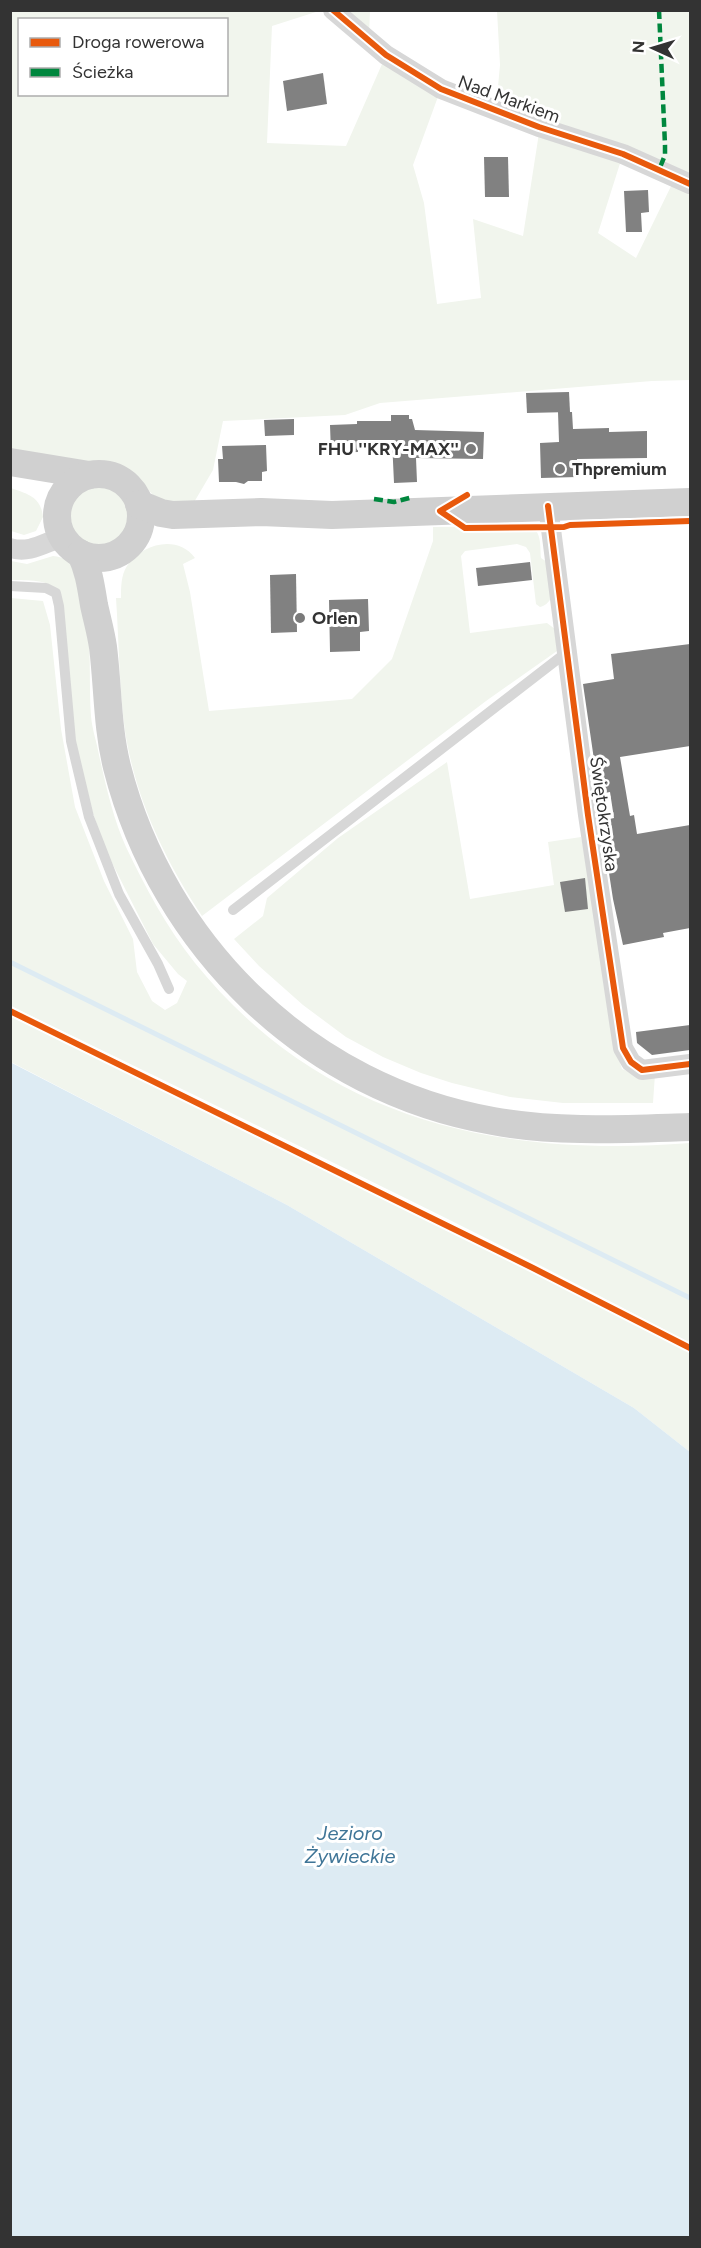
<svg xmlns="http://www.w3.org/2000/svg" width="701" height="2248" font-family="Figtree,sans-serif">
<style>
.green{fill:#f1f5ed;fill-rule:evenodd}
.water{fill:#ddebf3}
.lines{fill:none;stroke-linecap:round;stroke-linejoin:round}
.stream{stroke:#ddebf3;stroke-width:5}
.building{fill:#818181}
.lane{stroke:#d7d7d7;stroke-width:10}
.street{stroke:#d7d7d7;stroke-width:20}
.secondary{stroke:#d0d0d0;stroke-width:28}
.quiet{stroke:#00873e;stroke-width:4.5;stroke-dasharray:9 4.5;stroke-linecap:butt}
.cycleway-casing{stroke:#fff;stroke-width:10}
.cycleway{stroke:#e8590c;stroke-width:6}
.poi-dot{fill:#7a7a7a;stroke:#fff;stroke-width:2}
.labels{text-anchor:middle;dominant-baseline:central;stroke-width:6;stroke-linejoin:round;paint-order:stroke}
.street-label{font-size:18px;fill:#333;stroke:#fff}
.poi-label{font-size:18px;font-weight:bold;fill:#333;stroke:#fff;text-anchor:start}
.water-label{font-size:20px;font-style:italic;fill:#3f7597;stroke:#fff}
</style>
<rect width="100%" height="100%" fill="#fff"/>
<!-- green -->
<g class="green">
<path d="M11 11H319L272 26 267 143 346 146 386 55 439 94 413 165 424 203 437 304 481 298 473 219 523 236 539 133 496 108 500 65 497 11H690V380L652 381 380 403 345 415 223 421 213 470 193 504 165 503 152 494 135 474 123 466 104 462 88 463 11 449ZM20 20H226V94H20ZM623 154 675 178 636 258 598 233Z"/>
<polygon points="334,11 370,11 369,35"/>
<circle cx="99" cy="516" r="29"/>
<path d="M11 488C28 494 41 497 43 517L36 531 24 535 11 531Z"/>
<path d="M529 526C542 530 540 546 541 558L547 562 551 598C549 602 545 606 540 607L536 604 530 553 526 547 517 544 465 551 461 556 470 633 547 623 555 629 557 651 486 701 202 916C165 861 135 797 125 731 119 687 119 642 116 598H121C121 587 121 575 127 566 142 544 177 534 195 558L183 564 190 592 209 711 352 699 392 659 433 541V527Z"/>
<path d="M53 556C64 557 72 562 77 572 80 579 80 589 82 597 84 608 87 619 88 631 91 659 89 688 91 716 92 729 97 743 99 755 106 786 113 818 126 847 145 887 167 928 195 963 322 1120 497 1158 690 1143V1343C467 1225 238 1117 11 1006V598L43 601 50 625 61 729 75 807 104 881 133 939 137 972 152 1001 165 1010 177 1003 187 981 178 974 153 944 105 849 93 813 76 748 60 593C49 578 27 581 11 580V561L27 564Z"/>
<polygon points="447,762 470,899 554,885 548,842 581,837 590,877 617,1053 622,1069 634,1074 655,1074 653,1103 563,1103 510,1097 452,1083 421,1073 383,1057 346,1037 303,1005 259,966 234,939 263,916 267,898 338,838"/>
<polygon points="10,1016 641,1326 690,1352 690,1452 634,1408 287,1205 11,1062"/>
</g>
<!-- water -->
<polygon class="water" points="10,1062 287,1205 634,1408 690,1452 690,2237 11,2237"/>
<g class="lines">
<!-- stream -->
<polyline class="stream" points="10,962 690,1298"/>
</g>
<!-- building -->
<g class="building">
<polygon points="323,73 327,104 287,111 283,81"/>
<polygon points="484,157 508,157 509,197 485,197"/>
<polygon points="648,190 649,212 641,213 642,232 626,232 624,191"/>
<polygon points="569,392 570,412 527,413 526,393"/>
<polygon points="558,412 572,412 573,429 609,428 609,432 647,431 647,458 577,459 577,477 541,478 540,443 559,442"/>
<polygon points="391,415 409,415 409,419 412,419 415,430 484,432 483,459 416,458 417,482 394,483 392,440 358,440 358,452 331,453 330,425 357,424 357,421 391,421"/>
<polygon points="294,419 294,435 265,436 264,420"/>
<polygon points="266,445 267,471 262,472 262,481 248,481 244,484 236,482 219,482 218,459 223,459 222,446"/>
<polygon points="530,562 532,580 478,586 476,568"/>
<polygon points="296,574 297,632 271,633 270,575"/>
<polygon points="368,599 369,631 360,632 360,651 330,652 329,600"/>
<polygon points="690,644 690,746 620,757 630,816 634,815 637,834 690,825 690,928 663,933 664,937 623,945 613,899 601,821 614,818 610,792 599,794 583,684 614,679 611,654"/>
<polygon points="585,878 588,909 565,912 560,882"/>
<polygon points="690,1025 690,1050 652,1055 637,1043 636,1032"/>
</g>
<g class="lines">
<!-- lane -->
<g class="lane">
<polyline points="10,586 46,588 56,593 59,606 71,741 89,817 119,894 158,964 169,989"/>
<polyline points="233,910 567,652"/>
</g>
<!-- street -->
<g class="street">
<polyline points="333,10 386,55 441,89 539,127 623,154 690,184"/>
<polyline points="548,506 588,815 623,1048 631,1062 642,1070 690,1064"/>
<path d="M10 548C31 554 45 542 63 537"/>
</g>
<!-- secondary -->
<g class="secondary">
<polyline points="10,462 89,475"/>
<circle cx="99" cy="516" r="42"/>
<polyline points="139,504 161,513 173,515 261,512 332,515 690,502"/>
<path d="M81 554C89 571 91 587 94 605 97 619 101 633 103 647 108 687 107 727 117 767 163 947 309 1089 493 1121 558 1133 625 1129 690 1127"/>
</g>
<!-- quiet -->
<g class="quiet">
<polyline points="659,10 665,145 665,155 659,170"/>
<polyline points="374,499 394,502 413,497"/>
</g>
<defs>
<g id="cycleway">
<polyline points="333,10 386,55 441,89 539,127 623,154 690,184"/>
<polyline points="467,495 440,511 465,528 564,527 570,525 690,521"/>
<polyline points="548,506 588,815 623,1048 631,1062 642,1070 690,1064"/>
<polyline points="10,1011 533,1268 690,1348"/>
</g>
</defs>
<!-- cycleway casing -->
<use href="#cycleway" class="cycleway-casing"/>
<!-- cycleway -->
<use href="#cycleway" class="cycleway"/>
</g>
<!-- markers -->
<g class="poi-dot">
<circle cx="471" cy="449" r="6"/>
<circle cx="560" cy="469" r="6"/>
<circle cx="300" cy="618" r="6"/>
</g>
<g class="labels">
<!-- street labels -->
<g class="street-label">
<text transform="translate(509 99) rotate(20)">Nad Markiem</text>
<text transform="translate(604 814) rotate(82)">Świętokrzyska</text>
</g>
<!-- poi labels -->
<g class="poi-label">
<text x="459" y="449" text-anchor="end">FHU ''KRY-MAX''</text>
<text x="572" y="469">Thpremium</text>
<text x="312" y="618">Orlen</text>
</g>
<!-- water labels -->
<g class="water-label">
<text x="350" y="1833">Jezioro<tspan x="350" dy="23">Żywieckie</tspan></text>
</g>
</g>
<!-- border -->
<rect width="701" height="2248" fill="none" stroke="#333333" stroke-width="24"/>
<!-- legend -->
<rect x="18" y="18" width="210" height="78" fill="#ffffff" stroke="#adadad" stroke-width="1.5"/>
<rect x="30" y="38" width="30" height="9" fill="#e8590c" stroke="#adadad" stroke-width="1.5"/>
<text x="72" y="48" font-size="18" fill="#333333">Droga rowerowa</text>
<rect x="30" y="68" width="30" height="9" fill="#00873e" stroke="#adadad" stroke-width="1.5"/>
<text x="72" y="78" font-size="18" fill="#333333">Ścieżka</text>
<!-- north arrow -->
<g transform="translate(653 48) rotate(274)" stroke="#ffffff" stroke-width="4.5" paint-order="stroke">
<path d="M0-4.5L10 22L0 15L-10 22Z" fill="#333333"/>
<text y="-9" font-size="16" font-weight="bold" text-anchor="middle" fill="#333333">N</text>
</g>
</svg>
